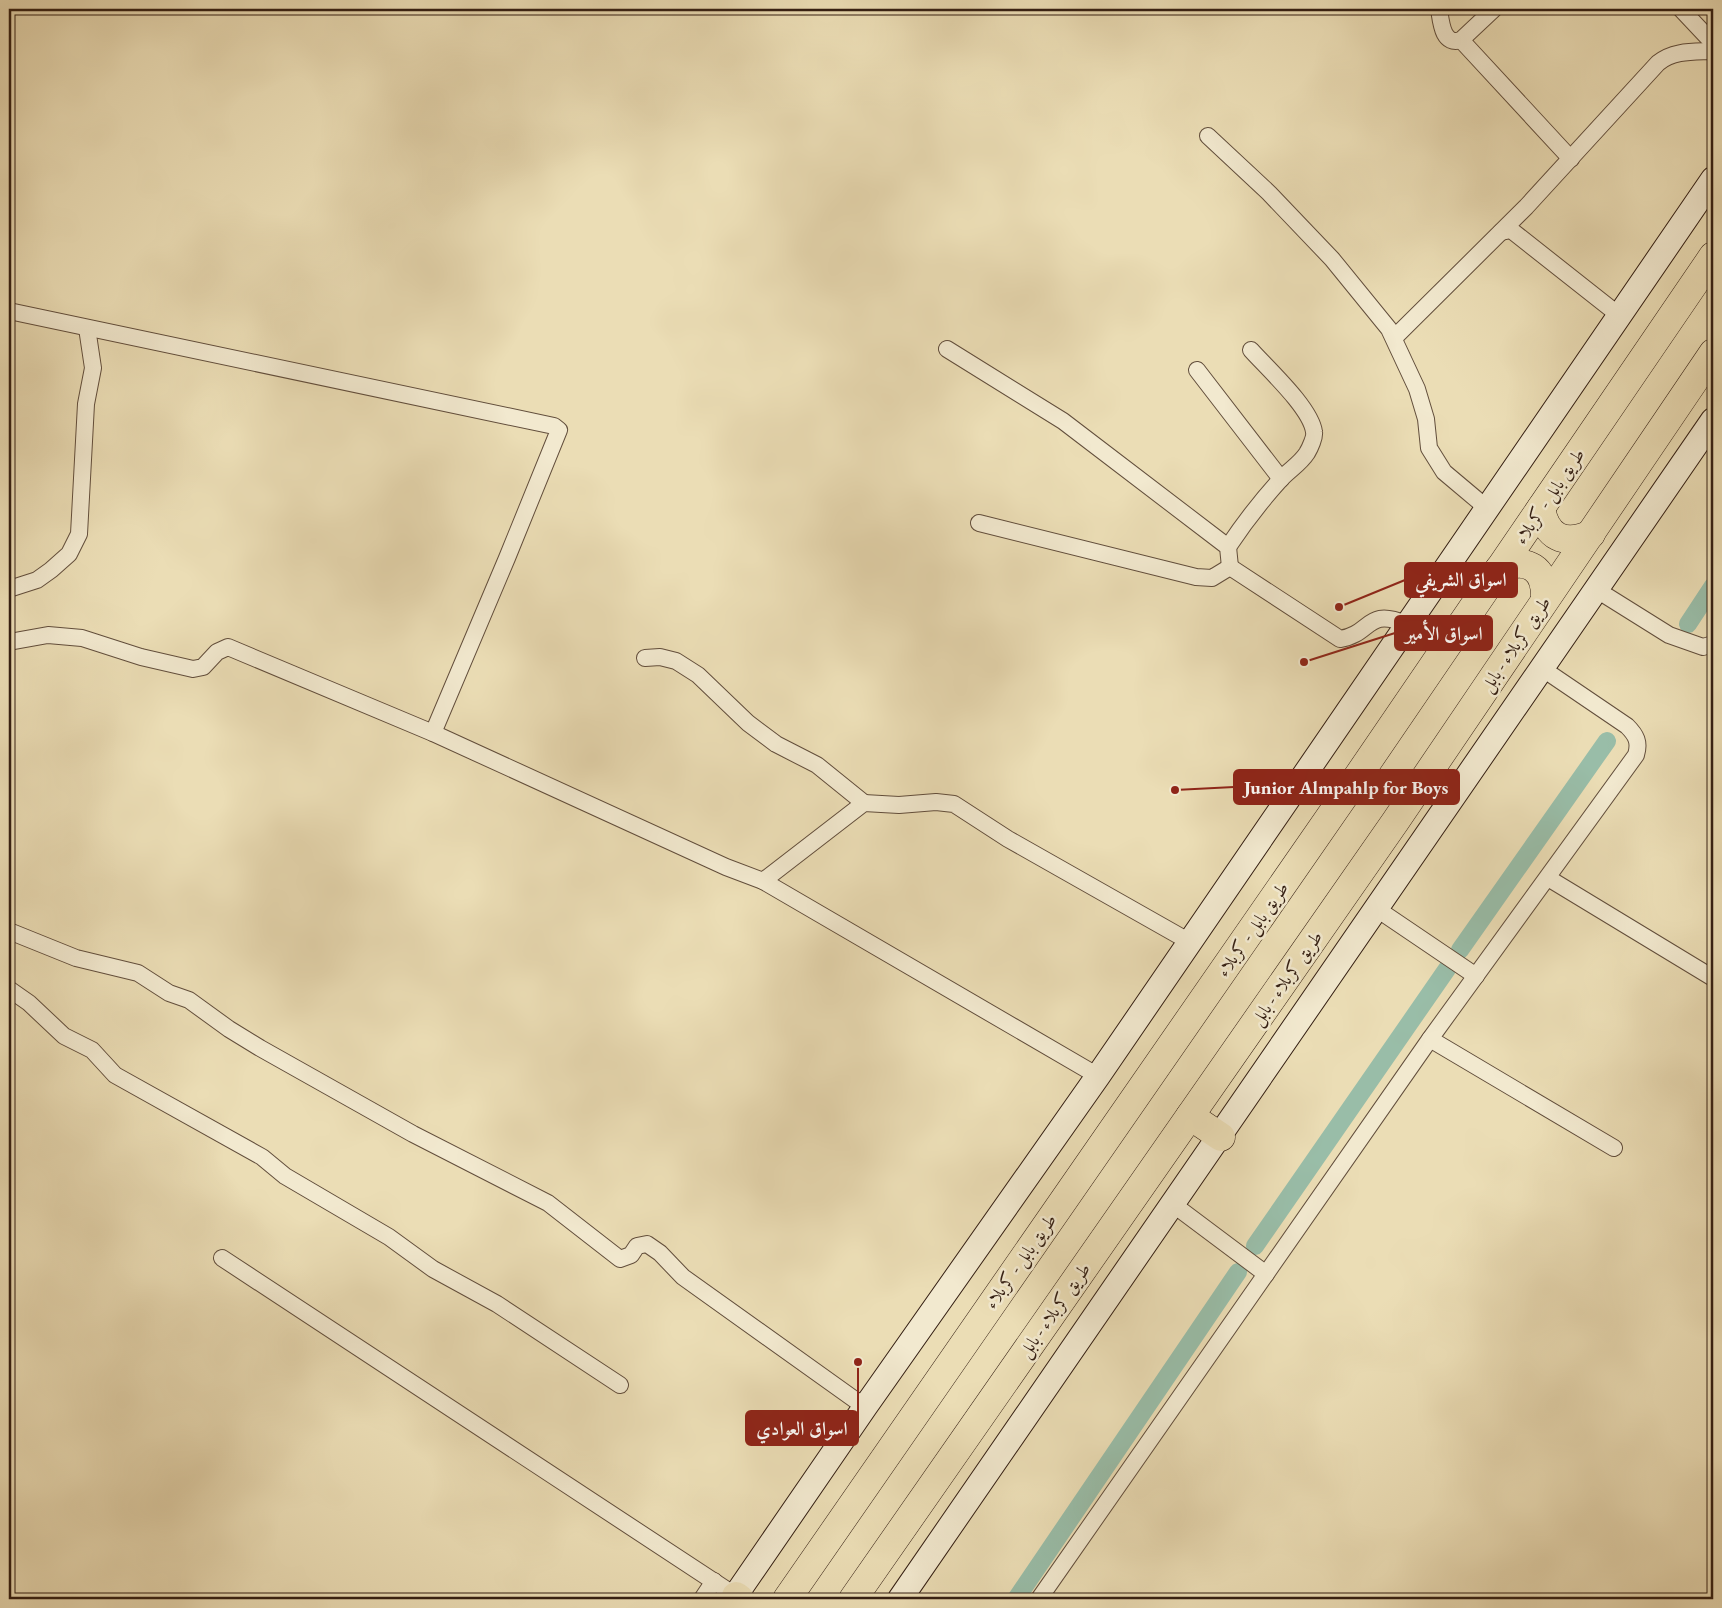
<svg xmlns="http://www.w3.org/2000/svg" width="1722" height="1608" font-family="'EB Garamond',Amiri,serif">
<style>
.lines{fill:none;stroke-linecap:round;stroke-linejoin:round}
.canal{stroke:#99bda8;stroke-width:18}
.minor-casing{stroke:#624e3c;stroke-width:18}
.secondary-casing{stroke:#341f13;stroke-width:26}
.trunk-casing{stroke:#341f13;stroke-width:29}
.minor{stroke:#f2e9cf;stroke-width:16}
.secondary{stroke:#f2e9cf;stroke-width:24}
.trunk{stroke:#ebddb5;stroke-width:28}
.labels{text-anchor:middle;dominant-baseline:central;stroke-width:5;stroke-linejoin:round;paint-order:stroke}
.street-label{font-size:18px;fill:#341f13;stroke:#f2e9cf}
.leader{fill:none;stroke:#8f2418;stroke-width:2}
.callout-dot{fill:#8f2418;stroke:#f2e9cf;stroke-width:2}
.callout{fill:#8f2418;stroke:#8f2418;stroke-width:2}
.callout-label{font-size:19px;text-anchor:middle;font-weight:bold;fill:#fff}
</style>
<rect width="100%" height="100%" fill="#ebddb5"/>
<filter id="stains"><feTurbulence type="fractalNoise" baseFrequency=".004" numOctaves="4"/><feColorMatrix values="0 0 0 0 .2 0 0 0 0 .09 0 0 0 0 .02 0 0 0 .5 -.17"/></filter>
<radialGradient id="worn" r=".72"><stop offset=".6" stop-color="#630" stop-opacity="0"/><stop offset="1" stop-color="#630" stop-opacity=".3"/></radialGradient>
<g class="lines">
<!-- canal -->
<g class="canal">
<polyline points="1688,624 1713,586"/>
<polyline points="1460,950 1607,741"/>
<polyline points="1255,1246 1447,969"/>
<polyline points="1016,1599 1238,1272"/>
</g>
<defs>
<g id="minor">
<path d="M1439 9C1441 21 1442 46 1461 40L1494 9"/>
<polyline points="1681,9 1713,43"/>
<polyline points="1461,40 1571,159"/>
<polyline points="1208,136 1269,193 1332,259 1389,329 1417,389 1426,419 1429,448 1444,472 1488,509"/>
<polyline points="1501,232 1511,230 1620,316"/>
<polyline points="9,311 554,426 559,430 507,558 433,733"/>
<path d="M1394 338 1526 207 1658 63C1674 50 1694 52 1713 51"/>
<polyline points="947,349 1063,421 1228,547 1230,567"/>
<polyline points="1197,370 1281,479"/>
<polyline points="979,523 1196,577 1212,578 1230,567"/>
<path d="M1228 547C1244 523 1261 501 1280 480 1289 470 1300 464 1307 453 1310 448 1315 437 1314 432 1311 408 1267 368 1251 350"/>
<path d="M1230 567 1340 639C1372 634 1366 607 1406 624"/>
<polyline points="9,589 37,580 51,570 69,554 79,534 86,404 93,368 87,328"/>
<polyline points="1597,590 1669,635 1703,647 1713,644"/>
<polyline points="9,642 48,635 82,638 141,657 193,669 203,667 217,652 228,647 433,733 726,867 763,881 1098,1076"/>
<polyline points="645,658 660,657 676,661 698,675 748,723 776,744 817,765 864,803"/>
<polyline points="1548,878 1713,978"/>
<polyline points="763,881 864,803 899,805 936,802 954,804 1008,839 1190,942"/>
<polyline points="1377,909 1476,976"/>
<polyline points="9,931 76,958 138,973 169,993 189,1000 229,1029 260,1048 413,1134 548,1203 620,1259 631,1255 637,1246 647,1244 660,1253 683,1277 865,1407"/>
<polyline points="9,989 29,1003 64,1036 92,1050 115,1075 262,1157 285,1176 389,1237 433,1269 497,1304 620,1385"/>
<polyline points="1430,1039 1614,1148"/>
<polyline points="1174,1205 1266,1274"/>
<polyline points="222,1258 736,1596"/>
<polyline points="702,1599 714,1581"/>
<path d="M1039 1599 1430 1039 1636 755C1640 742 1636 735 1627 726L1543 669"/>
</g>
<g id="secondary">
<polyline points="733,1599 865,1407 1098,1076 1713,179"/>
<polyline points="900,1599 1713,420"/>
</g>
<g id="trunk">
<path d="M1541 508C1546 537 1564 546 1591 534"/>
<path d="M1499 569C1527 556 1546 568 1545 599"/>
<polyline points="1190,1116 1221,1137"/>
<polyline points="736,1596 740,1599"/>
<polyline points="787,1599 1347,792 1713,256"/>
<polyline points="853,1599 1395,822 1713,353"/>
</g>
</defs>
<!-- minor casing -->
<use href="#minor" class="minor-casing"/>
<!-- secondary casing -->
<use href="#secondary" class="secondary-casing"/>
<!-- trunk casing -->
<use href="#trunk" class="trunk-casing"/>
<!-- minor -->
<use href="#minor" class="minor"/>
<!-- secondary -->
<use href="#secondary" class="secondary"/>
<!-- trunk -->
<use href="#trunk" class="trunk"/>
</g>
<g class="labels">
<!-- street labels -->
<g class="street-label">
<text transform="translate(1549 496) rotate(-56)">طريق بابل - كربلاء</text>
<text transform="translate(1515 644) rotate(-56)">طريق كربلاء - بابل</text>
<text transform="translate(1252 929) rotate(-55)">طريق بابل - كربلاء</text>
<text transform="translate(1286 978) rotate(-55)">طريق كربلاء - بابل</text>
<text transform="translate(1020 1261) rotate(-55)">طريق بابل - كربلاء</text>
<text transform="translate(1054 1310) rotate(-55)">طريق كربلاء - بابل</text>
</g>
</g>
<!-- callouts -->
<path class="leader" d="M1339 607L1405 580M1304 662L1395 633M1175 790L1234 787M858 1362L858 1428"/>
<g class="callout-dot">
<circle cx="1339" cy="607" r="5"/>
<circle cx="1304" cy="662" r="5"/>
<circle cx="1175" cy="790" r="5"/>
<circle cx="858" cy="1362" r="5"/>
</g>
<g class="callout">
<rect x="1405" y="563" width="112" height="34" rx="5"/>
<rect x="1395" y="616" width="97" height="34" rx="5"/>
<rect x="1234" y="770" width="225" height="34" rx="5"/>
<rect x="746" y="1411" width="112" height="34" rx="5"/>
</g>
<g class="callout-label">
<text x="1461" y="586">اسواق الشريفي</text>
<text x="1444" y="640">اسواق الأمير</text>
<text x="1346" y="794">Junior Almpahlp for Boys</text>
<text x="802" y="1435">اسواق العوادي</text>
</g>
<!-- margin -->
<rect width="1722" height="1608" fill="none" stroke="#ebddb5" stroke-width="30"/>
<rect x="10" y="10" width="1702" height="1588" fill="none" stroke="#341f13" stroke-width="2.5"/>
<rect x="15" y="15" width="1692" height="1578" fill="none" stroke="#341f13"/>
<rect width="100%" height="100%" filter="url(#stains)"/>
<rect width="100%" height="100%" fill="url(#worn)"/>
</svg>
